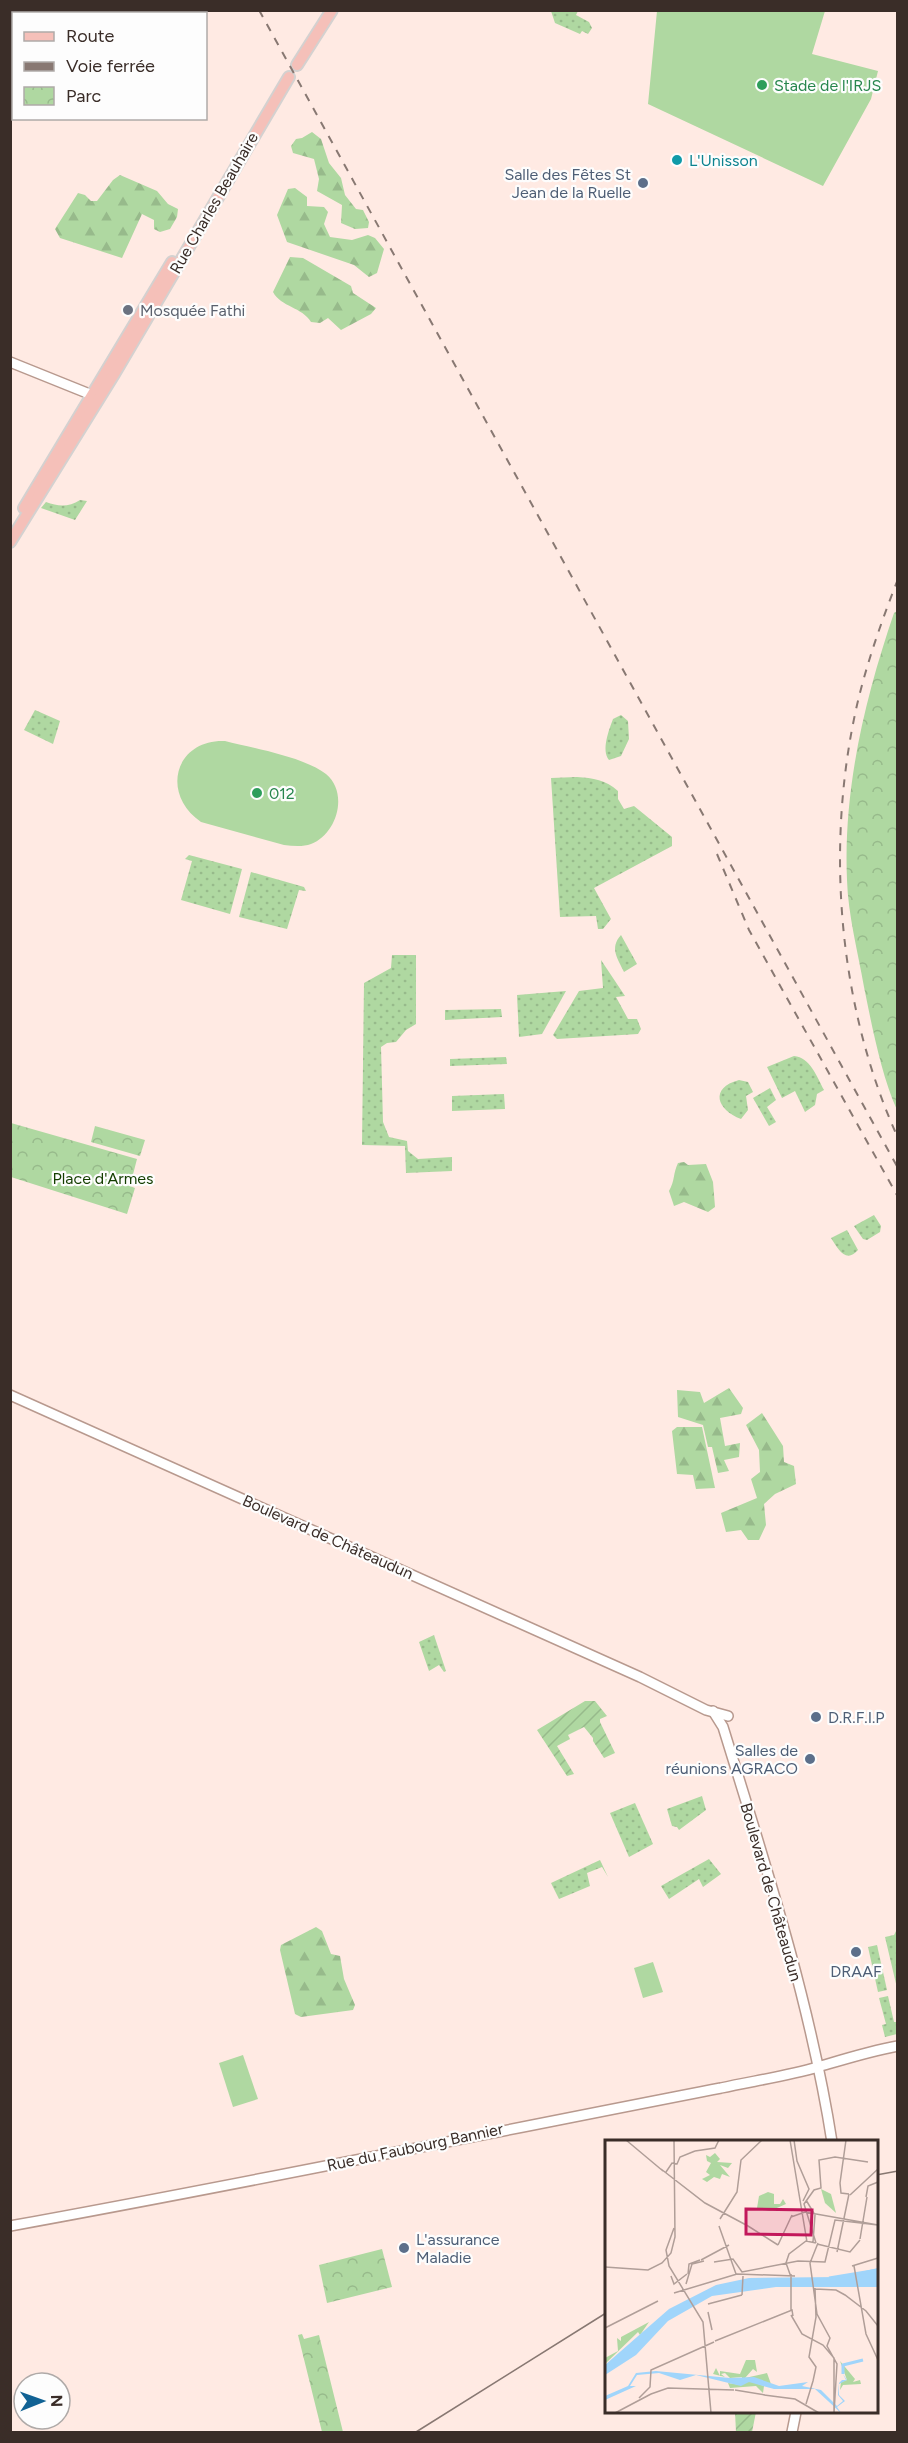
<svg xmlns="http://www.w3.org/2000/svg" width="908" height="2443" font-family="Figtree,sans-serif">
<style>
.grass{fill:url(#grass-dots)}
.forest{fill:url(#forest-firs)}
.park{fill:url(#park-crowns)}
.garden{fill:url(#garden-furrows)}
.pitch{fill:#afd8a1}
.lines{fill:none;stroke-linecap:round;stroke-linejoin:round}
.secondary-casing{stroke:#b8998e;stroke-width:12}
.primary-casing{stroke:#d4d1d0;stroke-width:14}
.secondary{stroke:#fff;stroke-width:9}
.primary{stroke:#f5c0b9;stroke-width:10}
.tram{stroke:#887872;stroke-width:1.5}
.rail{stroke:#887872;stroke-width:2;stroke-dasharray:8 8;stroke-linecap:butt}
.leisure-dot{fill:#2e9e5b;stroke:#fdfdfd;stroke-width:2}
.culture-dot{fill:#0f9aa8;stroke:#fdfdfd;stroke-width:2}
.service-dot{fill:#5c6f8a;stroke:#fdfdfd;stroke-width:2}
.worship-dot{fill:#6b7280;stroke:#fdfdfd;stroke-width:2}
.labels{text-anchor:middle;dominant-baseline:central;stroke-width:4.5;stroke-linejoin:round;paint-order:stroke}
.leisure-label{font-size:16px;fill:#27864d;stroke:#fdfdfd;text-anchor:start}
.culture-label{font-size:16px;fill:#0d838f;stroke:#fdfdfd;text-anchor:start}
.service-label{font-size:16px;fill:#4e5e75;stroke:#fdfdfd;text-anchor:end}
.street-label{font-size:16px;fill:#3a2d28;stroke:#fdfdfd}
.worship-label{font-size:16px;fill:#5b616d;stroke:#fdfdfd;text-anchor:start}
.park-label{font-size:16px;fill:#143e00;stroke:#fdfdfd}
.inset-river{fill:none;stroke:#a0d5fb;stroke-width:3}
.inset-road{fill:none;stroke:#b09e98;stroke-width:1.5}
.view{fill:#c2185b;fill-opacity:0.15;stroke:#c2185b;stroke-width:3}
.inset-edge{fill:none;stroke:#3a2d28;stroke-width:3}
</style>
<defs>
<pattern id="grass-dots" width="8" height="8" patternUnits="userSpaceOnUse" patternTransform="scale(1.5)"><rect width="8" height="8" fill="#afd8a1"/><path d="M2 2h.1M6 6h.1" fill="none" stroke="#97ba8b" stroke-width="1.8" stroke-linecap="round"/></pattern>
<pattern id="forest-firs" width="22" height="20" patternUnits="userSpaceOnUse" patternTransform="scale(1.5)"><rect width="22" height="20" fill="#afd8a1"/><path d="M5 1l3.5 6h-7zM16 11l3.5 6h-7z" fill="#97ba8b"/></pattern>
<pattern id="park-crowns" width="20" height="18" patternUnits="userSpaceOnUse" patternTransform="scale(1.5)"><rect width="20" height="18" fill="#afd8a1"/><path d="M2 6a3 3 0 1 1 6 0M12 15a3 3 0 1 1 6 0" fill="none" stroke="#97ba8b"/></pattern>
<pattern id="garden-furrows" width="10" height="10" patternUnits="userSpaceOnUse" patternTransform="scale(1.5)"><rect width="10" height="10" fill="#afd8a1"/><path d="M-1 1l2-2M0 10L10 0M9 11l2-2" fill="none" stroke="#97ba8b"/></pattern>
</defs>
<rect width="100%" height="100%" fill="#ffeae3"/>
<!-- grass -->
<g class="grass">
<polygon points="551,11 578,11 576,15 589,22 592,28 588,34 582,31 580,34 555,23"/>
<path d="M80 500 87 501 75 520 41 508 46 502C59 507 69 507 80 500Z"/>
<polygon points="35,710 60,721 53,744 24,730"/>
<path d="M621 715 628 721 629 739 621 756 609 760C601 750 609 730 613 719Z"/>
<path d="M577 777C593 778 606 780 618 791V799L624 809 634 806 672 837V846L594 888 611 919 603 929H598L596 916 560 917 551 778Z"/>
<polygon points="189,855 242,869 230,914 181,900 192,861 185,859"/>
<polygon points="251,872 304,887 306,891 299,890 287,929 239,917"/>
<path d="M621 935 637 964 624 972C618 959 609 948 621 935Z"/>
<polygon points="392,955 416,955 416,1024 406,1030 396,1042 387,1043 381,1047 383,1122 389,1137 407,1141 408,1151 418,1159 452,1157 452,1171 406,1173 405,1146 362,1145 364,983 391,968"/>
<polygon points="601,960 625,996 616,997 628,1019 637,1019 641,1029 638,1034 557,1039 553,1035 579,991 603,988"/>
<polygon points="566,991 542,1034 519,1037 517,995"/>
<polygon points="501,1009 502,1017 445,1020 445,1010"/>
<path d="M794 1056C810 1057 817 1077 824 1090L817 1094 815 1105 805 1112 795 1091 782 1098 767 1067Z"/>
<polygon points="506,1057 507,1064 450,1066 450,1059"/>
<path d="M739 1080 748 1082 753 1092 746 1096 748 1110 741 1119C717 1110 709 1088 739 1080Z"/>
<polygon points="770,1088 776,1100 767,1107 776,1122 769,1126 753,1098"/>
<polygon points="504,1094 505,1109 452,1111 452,1096"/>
<polygon points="874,1215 881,1226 880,1232 867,1240 863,1239 854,1226"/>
<path d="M847 1230 858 1250C846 1264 838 1249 831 1238Z"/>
<polygon points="434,1635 446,1671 444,1672 439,1665 429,1671 419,1642"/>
<polygon points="702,1796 706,1810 679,1830 677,1827 672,1826 667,1809"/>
<polygon points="635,1803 653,1844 629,1857 610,1813"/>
<polygon points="709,1859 721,1874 703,1887 699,1879 669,1899 661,1886"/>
<polygon points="600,1860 608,1877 602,1867 587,1873 590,1886 559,1899 551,1883"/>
<polygon points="897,1929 898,1988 897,1988 885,1937 894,1935"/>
<polygon points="877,1945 887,1990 878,1992 868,1947"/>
<polygon points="888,1996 894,2022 897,2022 897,2034 885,2037 882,2025 886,2024 879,1998"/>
</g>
<!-- forest -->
<g class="forest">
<polygon points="312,132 321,139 329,163 341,178 345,195 356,209 363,210 369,222 368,228 355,229 341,223 342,205 317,191 319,179 314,159 293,153 291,146 296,139 302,138"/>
<polygon points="120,175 157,191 168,204 178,209 177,217 170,229 160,232 154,229 154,220 142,214 122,258 60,238 55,229 78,193 85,195 91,201 97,201 113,180"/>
<polygon points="295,188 307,197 307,206 324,207 328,212 324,224 330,237 352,240 368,235 375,238 384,249 377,273 369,277 354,265 287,242 277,215 288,189"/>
<path d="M290 257 303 258 351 286 353 293 376 308 371 314 341 330 328 318 320 323 311 322C302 307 281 307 273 292Z"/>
<path d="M684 1162 688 1165 706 1164 713 1182 715 1207 708 1212 684 1202 674 1206 669 1191C675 1181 673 1173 678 1163Z"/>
<polygon points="729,1388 743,1408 741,1414 720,1418 725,1446 740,1443 739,1457 724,1460 729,1471 718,1473 712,1447 708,1447 703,1425 678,1417 677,1390 700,1392 704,1403"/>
<polygon points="762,1413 783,1446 784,1462 794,1466 796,1484 775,1494 764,1504 766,1525 759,1540 748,1540 741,1530 726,1532 721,1513 757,1498 751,1479 760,1472 759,1450 746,1425"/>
<polygon points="677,1427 702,1427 715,1488 696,1489 693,1475 677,1474 672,1431"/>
<polygon points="316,1927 322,1931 331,1954 340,1956 344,1979 355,2005 353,2010 301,2017 295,2014 280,1950 281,1945"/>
</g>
<!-- park -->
<g class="park">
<path d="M897 611V1110C881 1074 872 1026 864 987 858 952 848 915 847 880 843 789 865 698 894 613Z"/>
<polygon points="11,1123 137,1159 130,1186 135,1188 127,1214 11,1177"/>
<polygon points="95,1126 145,1140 140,1156 91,1142"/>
<polygon points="382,2249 392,2287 327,2303 319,2265"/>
<polygon points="302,2334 304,2339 319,2335 343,2432 322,2432 298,2335"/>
</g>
<!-- garden -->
<g class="garden">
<polygon points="585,1701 595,1701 607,1716 600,1719 600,1722 615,1753 604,1758 593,1741 593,1738 584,1727 568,1735 570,1739 557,1746 574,1774 567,1776 537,1730"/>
<polygon points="735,2412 756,2412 752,2432 736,2432"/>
</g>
<!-- pitch -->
<g class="pitch">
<polygon points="657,11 825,11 812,54 878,71 871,99 823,186 648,104"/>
<path d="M225 741C252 748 304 757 326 774 349 793 337 834 311 844 303 847 293 846 284 845L201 822C160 794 175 739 225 741Z"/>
<polygon points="653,1962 663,1992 643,1998 634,1968"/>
<polygon points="243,2055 258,2099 233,2107 219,2063"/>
</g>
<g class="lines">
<defs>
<g id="secondary">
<polyline points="10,362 92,395 93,400"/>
<polyline points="10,1395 640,1677 706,1710 728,1716"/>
<path d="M713 1711 723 1727C765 1863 810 2001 832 2142"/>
<path d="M10 2226C248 2183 484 2134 721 2088 753 2081 787 2076 818 2067 845 2059 870 2051 898 2046"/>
<polyline points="792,2432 796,2412"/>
</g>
<g id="primary">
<polyline points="297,65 332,10"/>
<polyline points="24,508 172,262"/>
<polyline points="10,542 114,374 289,77"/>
</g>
</defs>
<!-- secondary casing -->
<use href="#secondary" class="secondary-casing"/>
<!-- primary casing -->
<use href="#primary" class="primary-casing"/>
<!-- secondary -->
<use href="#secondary" class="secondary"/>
<!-- primary -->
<use href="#primary" class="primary"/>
<!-- tram -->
<g class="tram">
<polyline points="876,2175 898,2171"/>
<polyline points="416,2432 606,2313"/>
</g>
<!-- rail -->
<g class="rail">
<polyline points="259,10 898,1168"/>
<path d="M898 579C882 620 867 662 857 705 825 846 838 1006 898 1138"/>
<polyline points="717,854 749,930 898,1197"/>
</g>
</g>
<!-- markers -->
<g class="leisure-dot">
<circle cx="762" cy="85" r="6"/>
<circle cx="257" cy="793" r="6"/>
</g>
<circle class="culture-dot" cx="677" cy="160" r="6"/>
<g class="service-dot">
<circle cx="643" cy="183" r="6"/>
<circle cx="816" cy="1717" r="6"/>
<circle cx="810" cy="1759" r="6"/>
<circle cx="856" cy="1952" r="6"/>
<circle cx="404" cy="2248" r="6"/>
</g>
<circle class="worship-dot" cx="128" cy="310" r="6"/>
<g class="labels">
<!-- leisure labels -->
<g class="leisure-label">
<text x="774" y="85">Stade de l'IRJS</text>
<text x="269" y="793">012</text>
</g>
<!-- culture labels -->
<g class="culture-label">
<text x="689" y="160">L'Unisson</text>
</g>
<!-- service labels -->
<g class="service-label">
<text x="631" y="174">Salle des Fêtes St<tspan x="631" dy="18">Jean de la Ruelle</tspan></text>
<text x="828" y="1717" text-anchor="start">D.R.F.I.P</text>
<text x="798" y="1750">Salles de<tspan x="798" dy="18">réunions AGRACO</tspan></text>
<text x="856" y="1971" text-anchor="middle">DRAAF</text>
<text x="416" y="2239" text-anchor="start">L'assurance<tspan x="416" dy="18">Maladie</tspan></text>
</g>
<!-- street labels -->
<g class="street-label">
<text transform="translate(214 203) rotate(-60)">Rue Charles Beauhaire</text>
<text transform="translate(328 1537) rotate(24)">Boulevard de Châteaudun</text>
<text transform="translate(771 1892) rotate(74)">Boulevard de Châteaudun</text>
<text transform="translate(415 2147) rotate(-12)">Rue du Faubourg Bannier</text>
</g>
<!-- worship labels -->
<g class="worship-label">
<text x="140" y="310">Mosquée Fathi</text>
</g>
<!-- park labels -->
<g class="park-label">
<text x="103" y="1178">Place d'Armes</text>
</g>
</g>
<!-- overview -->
<g transform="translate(605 2140)">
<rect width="273" height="273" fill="#ffeae3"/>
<path d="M110 13 115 19 112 22 127 23 123 28 115 25 125 37 117 34 115 39 109 37 102 42 97 39 105 35 101 32 106 23 102 21 101 15 105 17ZM44 182 35 195 33 192 0 224V218L13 211 12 198 16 201V197ZM141 220H150L152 232 148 229 140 238 162 233 166 244 139 239 159 246 158 253 151 246 125 248 123 243 136 245 137 237 125 238 120 233 116 234 120 237 108 234 111 228 115 236V231L135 234ZM235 221 250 239 248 242 255 240 256 244 238 245 235 250 236 242 242 240Z" fill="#afd8a1"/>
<path d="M216 49 226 54 231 73 220 63Z" fill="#afd8a1"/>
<path d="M163 52 169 54V64H175L178 59 181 64 165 71 152 68 154 56Z" fill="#afd8a1"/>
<path d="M273 128V147H171L107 156 63 181 31 215 0 235V225L64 169 111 145 144 138 234 137ZM51 231 125 238 149 237 174 246 203 242 197 246 216 250 232 266 238 261 233 255 234 243 237 240H241L238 234 242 240 234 244V255L240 261 232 267 236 273 210 249H169L144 242 136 246 91 235 75 240 54 233 32 235 25 246H31L0 260V256L23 246 31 233Z" fill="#a0d5fb"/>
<path class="inset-river" d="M224 138 273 130M238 234V225L258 220"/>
<path class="inset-road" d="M21 0 58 31M185 0 202 102M189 0 192 21 204 49 198 61M241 0 235 43 236 53 244 54M90 11 110 8 114 0M56 29 100 63 143 86M61 32 67 23 72 24 75 17 90 11M245 55 273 29M261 57 263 46 273 42M201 60 210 75 208 102M186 77 200 72 273 85M115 79 132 52 136 20 157 0M114 86 131 134M143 86 173 105M69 88 61 110 64 126 98 182 106 273M255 99 262 57M211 103 199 64 209 50 216 48 214 20 230 17 263 22M213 103 205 123 212 174 225 198 222 206 232 224 229 273M212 104 245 112 255 100M173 105 187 75M232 112 244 54M96 120 124 105M109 122 128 119 137 132 193 121 220 122 230 80 273 85M247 126 273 118M249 126 261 194 273 220M0 127 43 130 57 123 66 113 70 97 69 0M83 134 84 124 95 120M66 136 69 144 82 134M186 137 181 123 184 114 201 101 211 103M81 144 87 124 99 121M210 149 231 150 240 155 261 171 273 186M69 153 132 134 190 136M137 155 138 136M103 164 137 155M186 170V134M103 172 107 190M186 175 197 194 218 205 229 218V273M0 188 53 161M110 201 187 170 188 176M208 241 211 227 204 217 211 177 210 149V148L211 178M130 250 160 255M46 254 63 248 129 250M159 255 190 259 214 273M34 258 45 247 46 230 109 202M201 264 208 241M10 273 46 254"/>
<path class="view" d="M141 69 207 70 206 95 141 94Z"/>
<rect width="273" height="273" class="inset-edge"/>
</g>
<!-- border -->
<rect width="908" height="2443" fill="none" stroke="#3a2d28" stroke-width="24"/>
<!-- legend -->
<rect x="12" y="12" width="195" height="108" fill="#fdfdfd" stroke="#afaaa8" stroke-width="1.5"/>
<rect x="24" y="32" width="30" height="9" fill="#f5c0b9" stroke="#afaaa8" stroke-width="1.5"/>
<text x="66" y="42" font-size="18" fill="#3a2d28">Route</text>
<rect x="24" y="62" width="30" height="9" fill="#887872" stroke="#afaaa8" stroke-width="1.5"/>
<text x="66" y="72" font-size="18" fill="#3a2d28">Voie ferrée</text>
<rect x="24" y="87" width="30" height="18" fill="url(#park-crowns)" stroke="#afaaa8" stroke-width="1.5"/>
<text x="66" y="102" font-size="18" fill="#3a2d28">Parc</text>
<!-- north arrow -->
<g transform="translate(42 2401) rotate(89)"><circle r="28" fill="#fdfdfd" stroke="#afaaa8" stroke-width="1.5"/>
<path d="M0-4.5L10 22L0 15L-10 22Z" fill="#116294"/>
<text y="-9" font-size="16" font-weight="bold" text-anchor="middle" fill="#3a2d28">N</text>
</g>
</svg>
